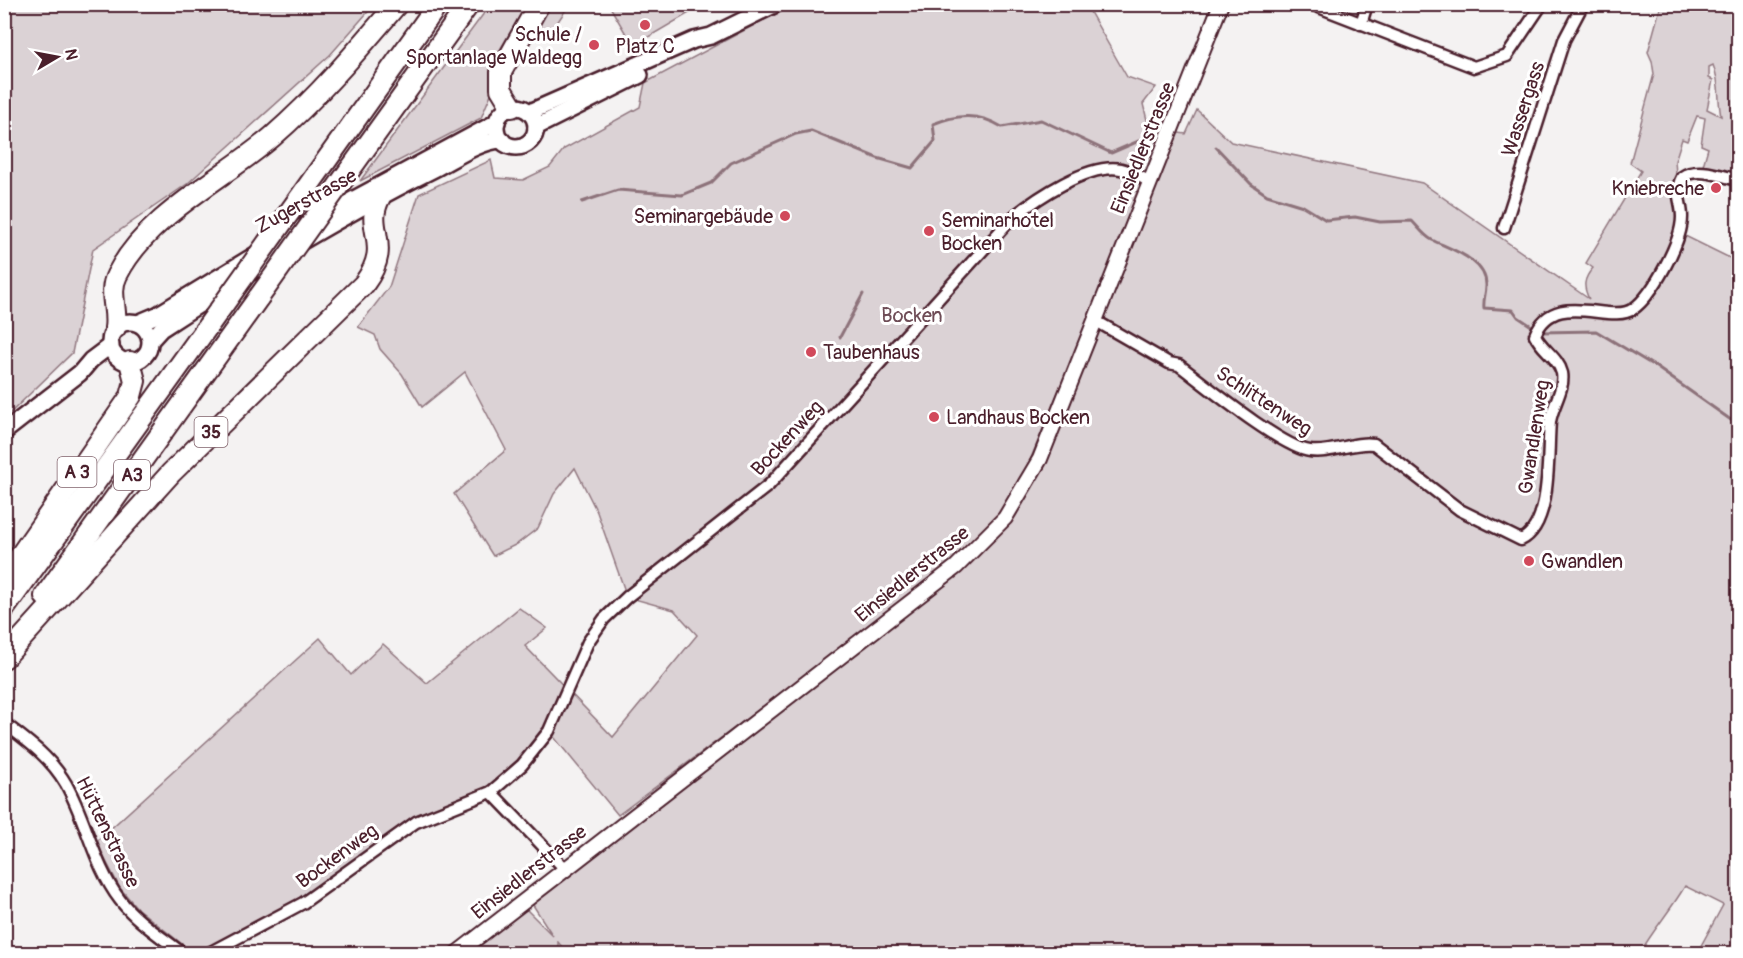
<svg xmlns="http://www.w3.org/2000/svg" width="1743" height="958" font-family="Pangolin,sans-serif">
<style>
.green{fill:#dbd2d5;stroke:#927880;stroke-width:1.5;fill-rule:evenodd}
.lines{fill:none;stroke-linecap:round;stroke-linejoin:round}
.stream{stroke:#8d727a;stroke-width:3}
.minor-casing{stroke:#4a1f2b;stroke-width:15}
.tertiary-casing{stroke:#4a1f2b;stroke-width:18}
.secondary-casing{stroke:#4a1f2b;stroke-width:20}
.motorway-casing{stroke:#4a1f2b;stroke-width:24}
.minor{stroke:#fff;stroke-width:10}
.tertiary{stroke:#fff;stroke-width:14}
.secondary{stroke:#fff;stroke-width:15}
.motorway{stroke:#fff;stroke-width:20}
.motorway-bridge-casing{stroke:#4a1f2b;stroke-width:24;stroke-linecap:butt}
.motorway-bridge{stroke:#fff;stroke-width:20}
.poi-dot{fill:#d1495b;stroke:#fff;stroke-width:2}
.labels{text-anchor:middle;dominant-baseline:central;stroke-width:6;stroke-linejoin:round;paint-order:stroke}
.shield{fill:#fff;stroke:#80626b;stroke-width:1.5}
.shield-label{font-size:18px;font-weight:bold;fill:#4a1f2b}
.poi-label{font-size:20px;fill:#4a1f2b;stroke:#fff;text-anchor:start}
.street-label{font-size:20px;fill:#4a1f2b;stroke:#fff}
.park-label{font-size:20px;fill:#6e4c56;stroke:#fff}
</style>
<rect width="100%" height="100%" fill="#f4f2f2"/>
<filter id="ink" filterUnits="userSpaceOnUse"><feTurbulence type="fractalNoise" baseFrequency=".0167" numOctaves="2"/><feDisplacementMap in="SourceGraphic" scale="12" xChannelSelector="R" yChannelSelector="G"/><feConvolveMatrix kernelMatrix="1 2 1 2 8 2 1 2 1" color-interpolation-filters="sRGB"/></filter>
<g filter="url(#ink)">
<!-- green -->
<g class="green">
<polygon points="5,4 374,5 330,55 187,184 93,249 72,353 5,418"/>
<polygon points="490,5 526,5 494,60 493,89 481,118 360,181"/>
<polygon points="549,5 569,5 551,32 532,33"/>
<polygon points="609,5 703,5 633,46"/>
<polygon points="792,5 1086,5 1127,77 1156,87 1143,104 1150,132 1162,140 1012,504 944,571 618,815 549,731 544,731 520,762 486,789 417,818 274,917 200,952 191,951 138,909 120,888 96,842 320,638 351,675 383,644 427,683 519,608 547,628 525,646 613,737 697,635 674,610 627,597 597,512 575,468 554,494 538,528 517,544 493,556 454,494 506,450 465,372 422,407 402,374 380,349 375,335 358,327 389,287 419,194 491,160 495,178 523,180 550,167 564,149 640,107 645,83"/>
<path d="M1661 5H1738V173L1702 169 1708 148 1701 145 1705 118 1697 116 1687 141 1682 139 1675 161 1681 234 1738 262 1736 344 1738 370V953H1697L1723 905 1685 886C1671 910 1653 930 1640 953L568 954 558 942V953L461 954 520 910H527L553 936 531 902 914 599 1017 509 1171 132 1186 134 1197 110 1231 142 1422 183 1589 299C1583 287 1583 279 1593 268L1586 263 1641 171 1630 163 1654 74 1652 61 1648 52ZM1713 65C1721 84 1717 98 1721 116L1707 109 1713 80 1709 78V67Z"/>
</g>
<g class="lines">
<!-- stream -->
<g class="stream">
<path d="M1216 147 1251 184 1267 195 1303 206 1326 220 1355 217 1380 222 1412 221C1418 227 1424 236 1432 240 1450 249 1487 260 1486 286 1486 293 1483 300 1484 308L1513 310 1518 317 1533 327"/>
<path d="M582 202 618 190 682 195 711 183 731 163 796 134 811 131 877 158 912 168 935 141 933 124C957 114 979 113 1002 127L1041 120 1111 153 1148 137"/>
<polyline points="1541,332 1596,331 1656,367 1738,425"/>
<polyline points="840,337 863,294"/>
<polyline points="4,410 6,413"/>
</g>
<defs>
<g id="minor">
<polyline points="1311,4 1474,67 1507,56 1542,4"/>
<polyline points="1361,24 1367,4"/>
<polyline points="1504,228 1564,40 1583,4"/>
<path d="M1096 321 1169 363 1179 365C1204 384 1282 448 1310 451 1332 454 1353 441 1374 444L1460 510 1521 540C1553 525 1547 452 1550 422 1552 406 1565 389 1562 373 1558 357 1542 350 1535 335 1554 288 1610 325 1633 309 1653 295 1682 241 1682 217 1682 202 1674 192 1682 177 1697 166 1721 176 1738 180"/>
<path d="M4 723C28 741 51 758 66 784 87 822 94 866 120 900 137 922 162 937 183 954"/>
<path d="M491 792 522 765 549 731 588 642 604 619 627 597 769 485 1012 218C1037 198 1088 163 1121 169 1131 171 1142 178 1151 182"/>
<polyline points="207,954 303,903 416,822 491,792 565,869"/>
</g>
<polyline id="tertiary" points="456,954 956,567 1005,518 1040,459 1221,4"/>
<g id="secondary">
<circle cx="516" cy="127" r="20"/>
<polyline points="530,112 694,40 711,36 776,4"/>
<polyline points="536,127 640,75"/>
<circle cx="130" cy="342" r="20"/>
<polyline points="138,323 157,315 291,233 497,122"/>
<path d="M151 340 161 329C250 271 340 216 434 169 454 159 479 141 502 140"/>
<polyline points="4,432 80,373 91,360 111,345"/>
</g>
<g id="motorway">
<polyline points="512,107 501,89 501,72 539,4"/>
<polyline points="349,171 469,4"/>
<polyline points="296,203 438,4"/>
<path d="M115 328C118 310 108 292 117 275 147 215 223 179 272 137 318 97 358 50 397 4"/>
<polyline points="4,579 131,396 135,381 130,362"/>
<polyline points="45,596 259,297"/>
<polyline points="4,609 208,326"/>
<path d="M4 658 171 473 364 284C395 242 362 230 380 197"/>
</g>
</defs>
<!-- minor casing -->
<use href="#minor" class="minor-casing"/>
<!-- tertiary casing -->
<use href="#tertiary" class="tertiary-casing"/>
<!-- secondary casing -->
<use href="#secondary" class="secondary-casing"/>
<!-- motorway casing -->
<use href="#motorway" class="motorway-casing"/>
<!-- minor -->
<use href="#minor" class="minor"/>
<!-- tertiary -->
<use href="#tertiary" class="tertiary"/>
<!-- secondary -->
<use href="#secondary" class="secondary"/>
<!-- motorway -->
<use href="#motorway" class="motorway"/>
<defs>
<g id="motorway-bridge">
<polyline points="259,297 349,171"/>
<polyline points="208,326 296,203"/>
</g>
</defs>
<!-- motorway-bridge casing -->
<use href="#motorway-bridge" class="motorway-bridge-casing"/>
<!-- motorway-bridge -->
<use href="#motorway-bridge" class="motorway-bridge"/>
</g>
</g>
<!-- markers -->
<g class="poi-dot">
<circle cx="645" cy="25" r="6"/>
<circle cx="594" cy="45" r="6"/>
<circle cx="1716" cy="188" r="6"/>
<circle cx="785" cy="216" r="6"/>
<circle cx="929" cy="231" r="6"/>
<circle cx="811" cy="352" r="6"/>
<circle cx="934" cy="417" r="6"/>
<circle cx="1529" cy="561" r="6"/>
</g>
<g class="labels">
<!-- shield labels -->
<g class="shield">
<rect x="194.5" y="417" width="33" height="30" rx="4.5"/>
<rect x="57.5" y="457" width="39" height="30" rx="4.5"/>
<rect x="114" y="460" width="36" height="30" rx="4.5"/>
</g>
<g class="shield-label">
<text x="211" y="432">35</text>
<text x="77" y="472">A 3</text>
<text x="132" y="475">A3</text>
</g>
<!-- poi labels -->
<g class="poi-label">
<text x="582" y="34" text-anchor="end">Schule /<tspan x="582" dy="23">Sportanlage Waldegg</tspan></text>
<text x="645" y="46" text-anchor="middle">Platz C</text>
<text x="1704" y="188" text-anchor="end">Kniebreche</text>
<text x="773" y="216" text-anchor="end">Seminargebäude</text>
<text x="941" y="220">Seminarhotel<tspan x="941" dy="23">Bocken</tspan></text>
<text x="823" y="352">Taubenhaus</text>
<text x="946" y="417">Landhaus Bocken</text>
<text x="1541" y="561">Gwandlen</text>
</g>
<!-- street labels -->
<g class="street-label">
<text transform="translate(1523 109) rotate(-72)">Wassergass</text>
<text transform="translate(1143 148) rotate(-68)">Einsiedlerstrasse</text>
<text transform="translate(306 201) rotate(-29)">Zugerstrasse</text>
<text transform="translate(1264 401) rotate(33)">Schlittenweg</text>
<text transform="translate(1534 437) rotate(-81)">Gwandlenweg</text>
<text transform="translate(787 438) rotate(-47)">Bockenweg</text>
<text transform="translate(912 574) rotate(-39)">Einsiedlerstrasse</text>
<text transform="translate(108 832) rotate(64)">Hüttenstrasse</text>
<text transform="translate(337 856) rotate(-36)">Bockenweg</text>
<text transform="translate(529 872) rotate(-38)">Einsiedlerstrasse</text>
</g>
<!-- park labels -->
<g class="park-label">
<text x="912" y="315">Bocken</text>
</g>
</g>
<!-- margin -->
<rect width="1743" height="958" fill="none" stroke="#fff" stroke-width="24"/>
<rect x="12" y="12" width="1719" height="934" fill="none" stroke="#4a1f2b" stroke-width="2" filter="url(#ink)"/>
<!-- north arrow -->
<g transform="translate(57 57) rotate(80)" stroke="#ffffff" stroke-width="4.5" paint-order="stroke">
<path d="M0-4.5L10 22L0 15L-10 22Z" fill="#4a1f2b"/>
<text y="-9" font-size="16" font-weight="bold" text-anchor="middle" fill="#4a1f2b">N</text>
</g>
</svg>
